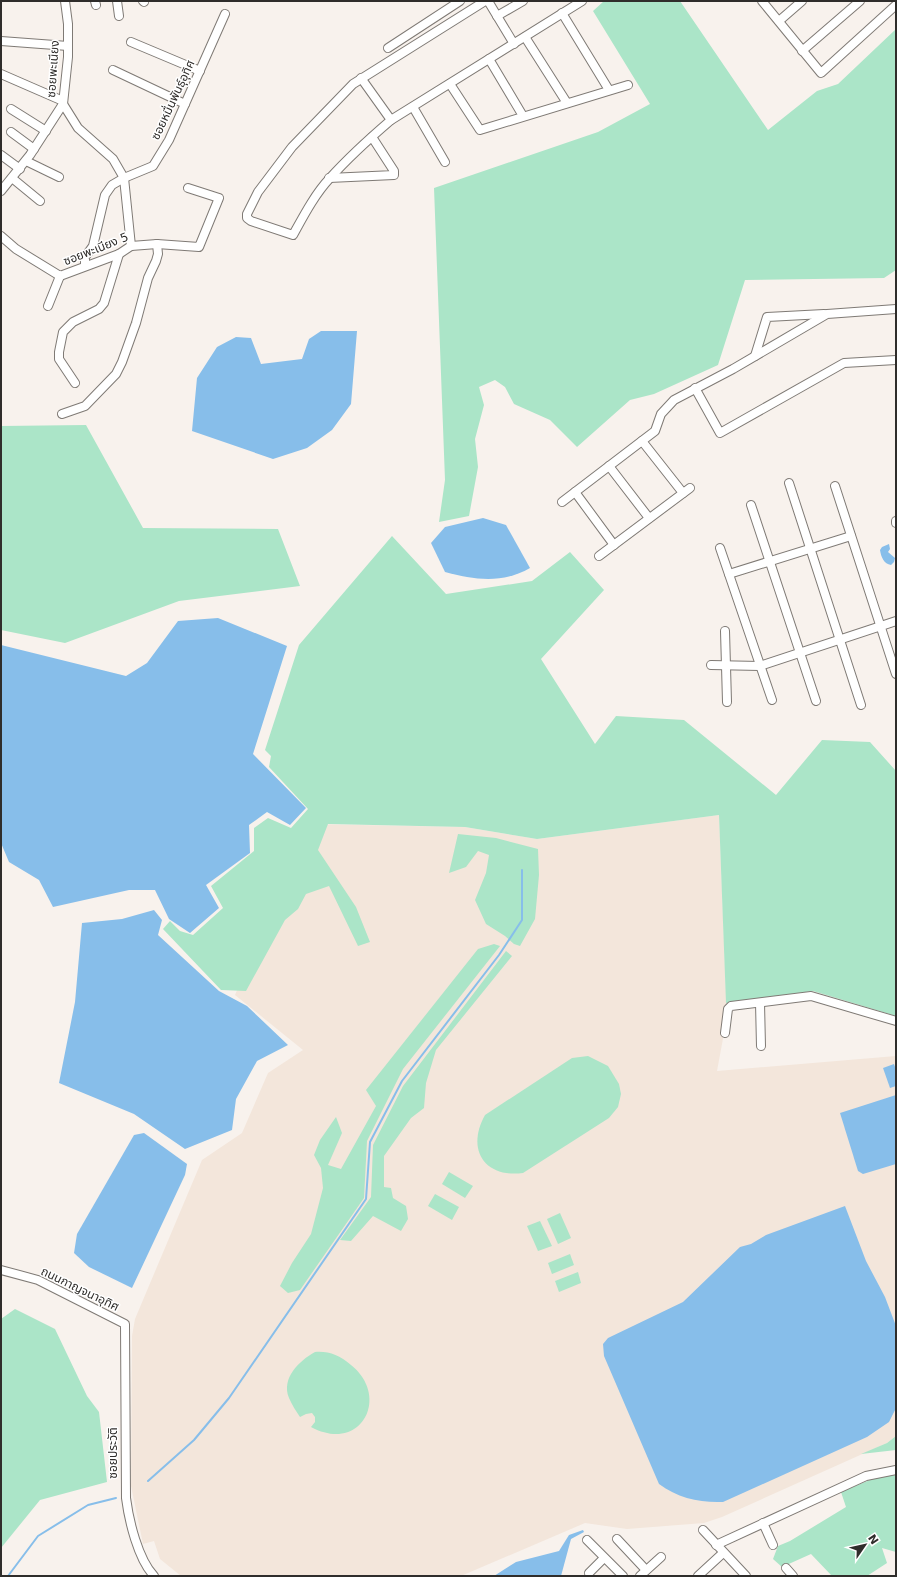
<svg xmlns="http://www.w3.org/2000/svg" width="897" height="1577" font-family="'DejaVu Sans','Noto Sans Thai',sans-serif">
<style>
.built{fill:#f3e6db}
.green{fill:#abe5c8}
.water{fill:#87beea}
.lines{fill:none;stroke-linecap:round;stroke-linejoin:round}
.stream{stroke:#87beea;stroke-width:2}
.minor-casing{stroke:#7f7a75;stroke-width:10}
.minor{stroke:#fff;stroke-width:8}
.labels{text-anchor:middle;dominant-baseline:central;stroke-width:3;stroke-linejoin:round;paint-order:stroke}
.street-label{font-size:12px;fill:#2f2d2b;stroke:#fff}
</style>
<rect width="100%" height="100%" fill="#f8f2ed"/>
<!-- built -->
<polygon class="built" points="719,815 727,1017 717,1071 896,1056 896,1436 887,1443 722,1517 704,1523 627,1529 585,1523 461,1576 181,1576 160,1559 154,1541 143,1544 131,1486 132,1336 135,1319 202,1160 242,1133 268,1073 303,1050 235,995 307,824 465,827 537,839"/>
<!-- green -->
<g class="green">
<polygon points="604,1 680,1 768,130 817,91 838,84 896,29 896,270 884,278 745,280 718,365 654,394 630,400 577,447 550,420 514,404 505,387 495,380 479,387 484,405 475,439 478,467 469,516 439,522 445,480 434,188 598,132 650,104 593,11"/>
<polygon points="86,425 143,528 278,529 300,586 179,601 65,643 1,630 1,426"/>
<polygon points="392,536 446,594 532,581 570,552 604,590 541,659 595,744 616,716 684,720 776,795 822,740 870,742 896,771 896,1016 813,991 726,1003 719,815 537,839 465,827 328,824 318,850 356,907 370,942 358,946 329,886 306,894 298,909 285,920 246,991 221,990 163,929 170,921 180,931 193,935 223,908 211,886 254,851 254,828 268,818 291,828 308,809 269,767 271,756 265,750 299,645"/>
<polygon points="458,834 496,838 538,849 539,875 535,919 520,946 514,944 505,936 486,924 475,900 486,873 489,855 478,851 466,867 449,873"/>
<polygon points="494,944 500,946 403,1069 367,1141 364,1198 300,1290 288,1293 280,1286 292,1263 311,1234 323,1188 321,1168 314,1155 320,1140 336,1117 342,1133 328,1165 341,1169 376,1106 366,1090 478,949"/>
<polygon points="506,951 512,956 436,1050 426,1083 424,1108 411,1118 384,1156 384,1187 391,1188 393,1198 406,1206 408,1219 401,1231 373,1216 351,1241 340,1240 371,1197 373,1145 403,1086"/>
<path d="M588 1056 608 1066 619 1084 621 1094 618 1107 609 1118 523 1173C484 1178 466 1149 485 1115L572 1058Z"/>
<polygon points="449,1172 473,1186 465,1198 442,1184"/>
<polygon points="435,1194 459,1207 452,1220 428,1206"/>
<polygon points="560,1213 571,1238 558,1244 547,1219"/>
<polygon points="540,1221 552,1246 538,1251 527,1226"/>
<polygon points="570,1254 574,1265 552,1274 548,1263"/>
<polygon points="578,1272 581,1283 559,1292 555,1281"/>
<polygon points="15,1309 55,1329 87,1396 99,1412 107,1482 40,1500 1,1548 1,1319"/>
<path d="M315 1352C329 1351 339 1355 351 1365 391 1397 361 1454 311 1427L315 1422V1417L312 1413 306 1414 300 1417C296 1411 292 1405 289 1398 281 1378 299 1361 315 1352Z"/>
<polygon points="896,1436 896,1450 861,1454 887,1443"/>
<polygon points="896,1475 896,1552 882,1548 887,1563 867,1576 832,1576 811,1554 782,1567 773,1559 778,1546 790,1541 846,1507 841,1492 877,1477"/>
</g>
<!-- water -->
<g class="water">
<polygon points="321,331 357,331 351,404 332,430 307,448 273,459 192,431 197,378 217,347 236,337 251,338 261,364 302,359 309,339"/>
<path d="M483 518 506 525 530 568C502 584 475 580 445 572L431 543 445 527Z"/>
<path d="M889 544 890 549 888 552 895 558 894 562 891 565C884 564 881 557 880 550L882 547Z"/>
<polygon points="218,618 287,646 253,754 306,808 290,825 267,812 249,825 250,853 206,885 219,908 190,933 169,919 155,890 129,890 53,907 39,880 9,862 1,843 1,645 126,676 147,663 178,621"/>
<polygon points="154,910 162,920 158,935 219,991 247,1006 288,1045 257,1061 236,1099 232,1130 185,1149 134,1114 59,1083 75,1002 82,923 122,919"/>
<polygon points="894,1064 896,1070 896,1086 890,1088 883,1068"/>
<polygon points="896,1095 896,1164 863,1174 858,1171 840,1113"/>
<polygon points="144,1133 187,1164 185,1175 132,1288 89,1267 74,1253 77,1234 134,1135"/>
<path d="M845 1206 866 1261 885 1297 896 1326V1408L889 1422 867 1437 723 1502C700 1503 678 1498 659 1484L604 1356 603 1344 608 1338 683 1302 740 1247 751 1244 766 1235Z"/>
<polygon points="583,1530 584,1532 571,1539 561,1576 494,1576 516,1562 559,1551 569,1535"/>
</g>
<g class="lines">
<!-- stream -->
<g class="stream">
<polyline points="148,1481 194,1440 229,1398 366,1199 370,1142 402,1081 499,955 522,920 522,870"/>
<polyline points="8,1576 38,1536 88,1505 116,1498"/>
</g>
<defs>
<g id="minor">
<polyline points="95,1 96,5"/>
<polyline points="117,1 119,16"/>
<polyline points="143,1 144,2"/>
<path d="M485 1 353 84 292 147 258 192 247 214V218L251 221 293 235C304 215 315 194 330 178 349 157 370 138 391 120L582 1"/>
<polyline points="488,1 514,44"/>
<polyline points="762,1 821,73 896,5"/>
<polyline points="562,13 609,90"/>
<polyline points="497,16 523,1"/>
<polyline points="779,21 802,1"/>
<polyline points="525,37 567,103"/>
<polyline points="1,41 68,46"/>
<polyline points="131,42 200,71"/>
<polyline points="388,48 460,1"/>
<polyline points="802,51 860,1"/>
<polyline points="489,59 523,116"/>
<polyline points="113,70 185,104"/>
<polyline points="1,74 63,101"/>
<polyline points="361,78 391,120"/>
<polyline points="450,84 480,130 628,85"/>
<polyline points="63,104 78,128 113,159 124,178 131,246"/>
<polyline points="413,107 445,162"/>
<polyline points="11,109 46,131"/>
<polyline points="11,132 34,149"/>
<polyline points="1,155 20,169"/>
<polyline points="26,161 59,177"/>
<polyline points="12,178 40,201"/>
<polyline points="329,178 394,175 394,171 372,137"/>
<polyline points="1,191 30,155 63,104 68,57 68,24 65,1"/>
<polyline points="1,236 16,249 60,276 119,254 131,246 157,244 199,247 219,198 188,188"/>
<polyline points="85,266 85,257 93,246 105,195 112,185 124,178 153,166 169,140 225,14"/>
<polyline points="48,306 60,276"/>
<polyline points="755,356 767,317 824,314"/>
<polyline points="75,383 59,359 59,352 63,332 73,322 99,309 104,303 119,254"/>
<polyline points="695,388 720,433 844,363 896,360"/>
<polyline points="62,414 85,406 116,374 122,362 136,323 148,278 156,261 158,254 157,244"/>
<polyline points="642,441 683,493"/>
<polyline points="609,466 649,518"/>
<polyline points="789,483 861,705"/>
<polyline points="835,486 896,674"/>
<polyline points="575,492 614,545"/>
<polyline points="562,502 655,431 661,414 674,400 733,369 827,314 896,309"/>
<polyline points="751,505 816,701"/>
<polyline points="896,521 896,523"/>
<polyline points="720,548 772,700"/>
<polyline points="599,556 690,488"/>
<polyline points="729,574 851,536"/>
<polyline points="725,631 727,702"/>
<polyline points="711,665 760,666 896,621"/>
<polyline points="760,1003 761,1046"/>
<polyline points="725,1033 728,1009 731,1006 811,996 896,1021"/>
<path d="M1 1270 38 1280 125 1324 126 1498C129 1521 138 1559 154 1576"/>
<polyline points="763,1523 773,1545"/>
<polyline points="703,1530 746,1576"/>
<polyline points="617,1539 646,1570"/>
<polyline points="587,1540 623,1576"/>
<polyline points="716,1545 866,1476 896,1470"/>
<polyline points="786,1568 793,1576"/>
<polyline points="589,1573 604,1558"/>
<polyline points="640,1576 661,1557"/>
<polyline points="698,1576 723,1553"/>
</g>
</defs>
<!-- minor casing -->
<use href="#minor" class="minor-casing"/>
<!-- minor -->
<use href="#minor" class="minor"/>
</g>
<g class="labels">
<!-- street labels -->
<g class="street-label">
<text transform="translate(53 69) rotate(-86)">ซอยพะเนียง</text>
<text transform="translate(173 100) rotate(-65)">ซอยหมื่นพันธุ์อุทิศ</text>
<text transform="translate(96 249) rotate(-22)">ซอยพะเนียง 5</text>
<text transform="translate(80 1289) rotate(26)">ถนนกาญจนาอุทิศ</text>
<text transform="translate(113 1453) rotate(-90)">ซอยประวัติ</text>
</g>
</g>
<!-- border -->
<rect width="897" height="1577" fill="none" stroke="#2f2d2b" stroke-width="4"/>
<!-- north arrow -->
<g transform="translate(865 1545) rotate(56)" stroke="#ffffff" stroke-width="3" paint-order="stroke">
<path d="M0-3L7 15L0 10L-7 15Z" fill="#2f2d2b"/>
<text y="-6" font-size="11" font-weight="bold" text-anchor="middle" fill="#2f2d2b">N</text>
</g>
</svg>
